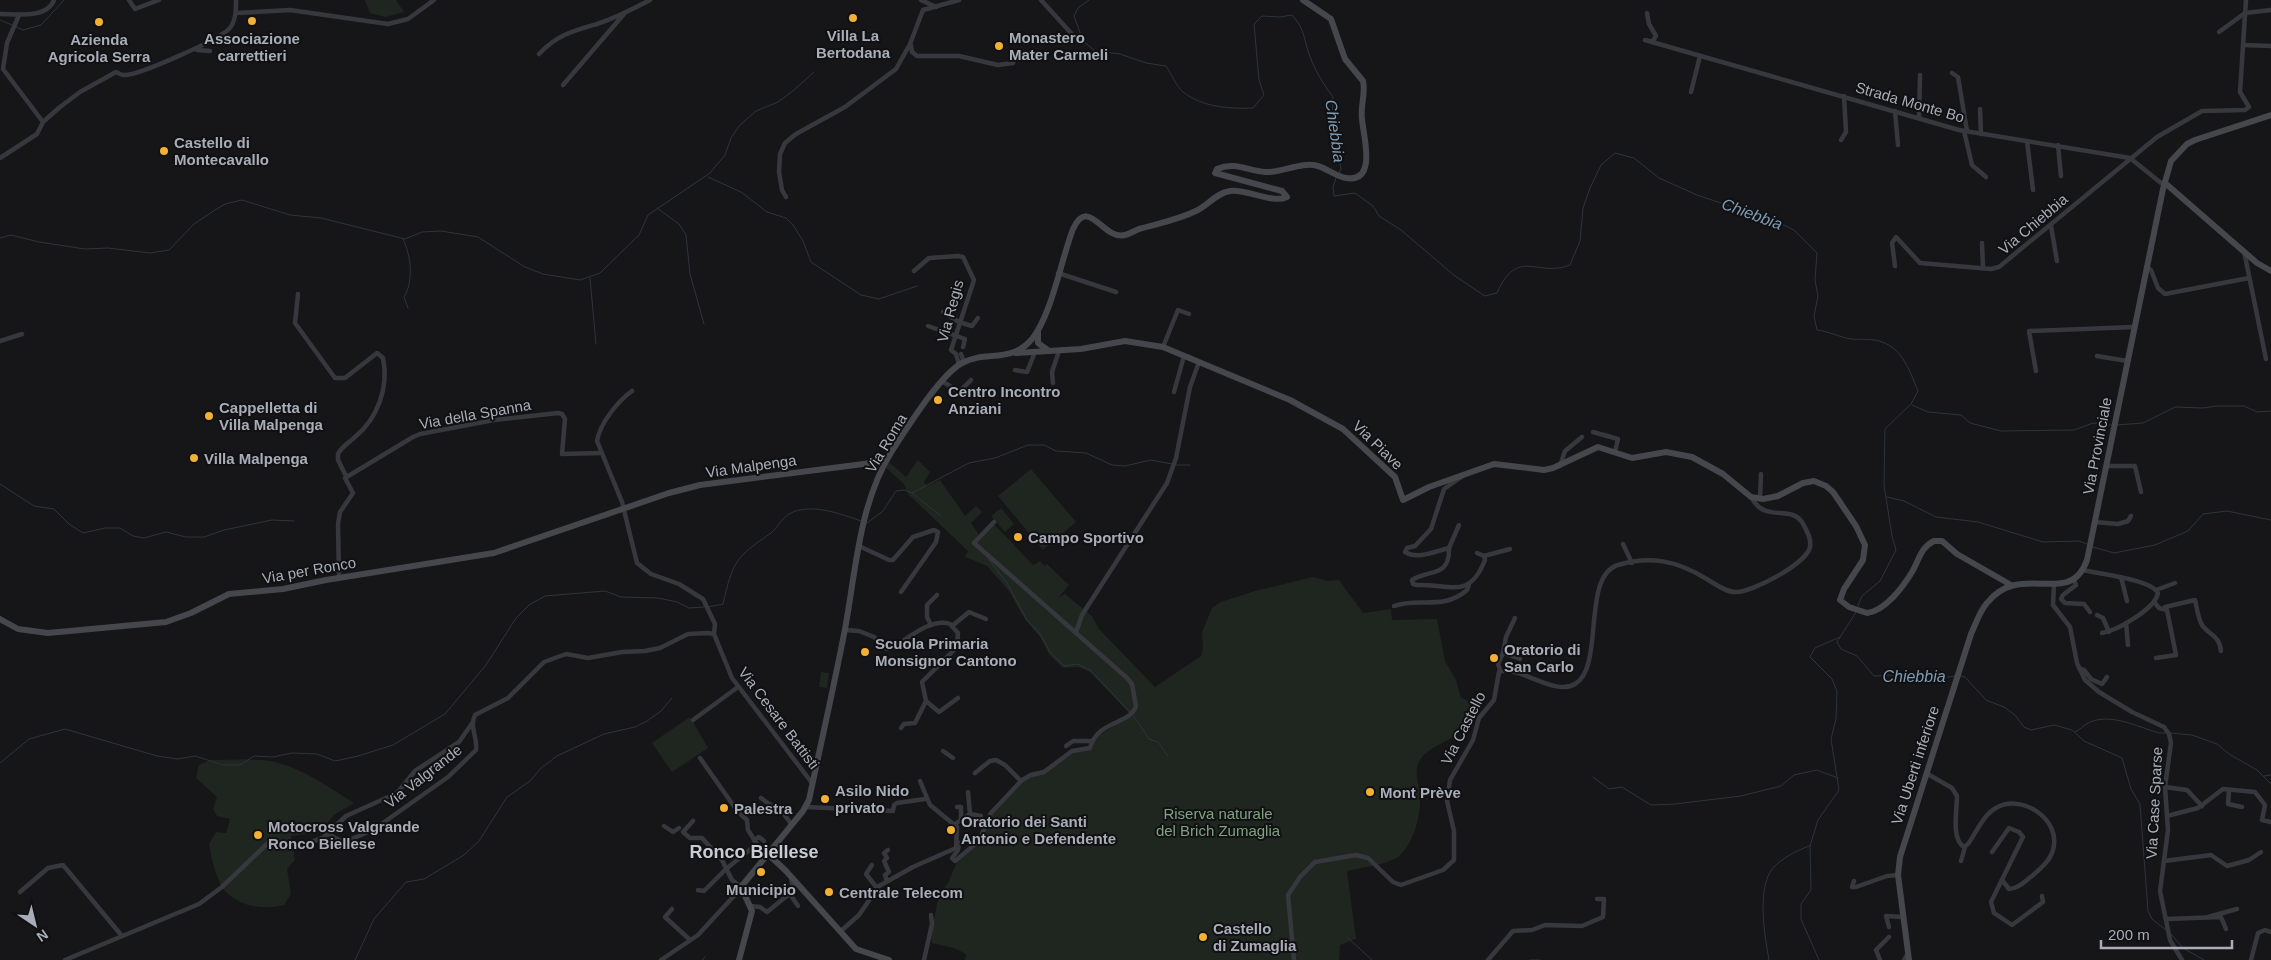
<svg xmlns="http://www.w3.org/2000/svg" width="2271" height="960" font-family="Helvetica,sans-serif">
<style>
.green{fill:#1e261f}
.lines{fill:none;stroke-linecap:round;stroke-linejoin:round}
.stream{stroke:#2c353c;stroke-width:1}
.street{stroke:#37383d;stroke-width:4.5}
.secondary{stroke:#45474d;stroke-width:6}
.poi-dot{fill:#f2b134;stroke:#111113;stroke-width:2}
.labels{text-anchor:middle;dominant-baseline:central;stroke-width:4;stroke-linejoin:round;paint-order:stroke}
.poi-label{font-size:15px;font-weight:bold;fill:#a8adb8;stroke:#111113;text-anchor:start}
.street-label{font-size:15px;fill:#a8adb8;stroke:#111113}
.park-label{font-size:15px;fill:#7fa381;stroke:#111113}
.water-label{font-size:16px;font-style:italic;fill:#7f9bb3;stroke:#111113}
.quarter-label{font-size:18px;font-weight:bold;fill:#c9ccd4;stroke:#111113}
</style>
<rect width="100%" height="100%" fill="#161618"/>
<!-- green -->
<g class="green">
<polygon points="365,0 396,0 404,12 385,17 370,13"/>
<path d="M918 460 930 472 924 482 927 486 940 480 965 516 976 506 982 512 971 523 979 535 992 522 1033 565 1040 561 1045 566 1047 564 1069 585 1059 597 1065 594 1092 616 1099 629 1155 687 1201 656 1203 647 1202 632 1212 608 1221 602 1255 591 1313 577 1328 581 1339 580 1363 613 1391 609 1392 620 1437 619 1445 661 1456 680 1461 698 1474 703C1472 709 1472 716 1469 722 1460 741 1428 743 1419 762 1413 775 1420 784 1420 796 1421 815 1414 843 1399 856 1390 864 1360 868 1347 871L1356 939 1340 945 1339 960H965L966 954 954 948 932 943 931 934 939 895 948 883 957 862 980 843 992 813 1022 782 1073 752 1091 750 1095 738 1131 715 1090 672 1078 667 1063 668 1049 654 1040 637 1024 618 1009 591 987 566 965 557 968 551 908 494 904 484 886 468 889 462 906 477Z"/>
<polygon points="1031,469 1076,522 1043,550 998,496"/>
<polygon points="1001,508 1014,524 1005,532 991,516"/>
<polygon points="821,672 829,673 827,688 819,687"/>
<polygon points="690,717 708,748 672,772 652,743"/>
<path d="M210 760C228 760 246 759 264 760 297 764 327 786 354 803L334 815 323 828 313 833 291 836 295 860 287 869 291 894 284 905C264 910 241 907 226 892 217 883 211 857 209 844L216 832 226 833 230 819 217 816 213 809 217 797 196 778 199 765Z"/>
</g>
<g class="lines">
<!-- stream -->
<g class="stream">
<path d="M1089 0 1078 8 1074 16 1083 41 1095 51 1120 54 1146 63 1166 66C1171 73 1176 86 1183 92 1202 107 1229 109 1253 108L1264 95 1259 80 1254 24 1262 16 1280 17 1292 15C1304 29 1303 34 1308 51 1313 67 1323 84 1333 97L1332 120 1341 169 1339 173"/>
<polyline points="0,20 12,25"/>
<polyline points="16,27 23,30 41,25 64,0"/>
<polyline points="708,177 741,192 767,212 786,218 793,225 803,241 811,262 861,295 879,299 917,286"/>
<path d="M1336 178 1333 187 1334 196 1355 193 1373 206 1379 216 1401 230 1455 276 1485 296 1497 293C1518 246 1537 278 1570 265L1580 241 1583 208 1590 188 1601 165 1615 153 1634 158 1659 178 1697 195 1780 223 1794 230 1817 253 1815 280 1818 296 1814 316 1817 330C1828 331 1839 337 1851 339 1861 340 1872 338 1882 342 1903 349 1910 372 1918 391L1911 404 1885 429 1884 485 1892 536 1896 550 1880 581 1862 596 1858 606"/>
<polyline points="657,208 679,224 686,235 690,274 704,324"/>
<polyline points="0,238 11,235 39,242 85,249 108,248 150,253 169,250 194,224 212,212 225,204 242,200 290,215 321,218 405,239 422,232 441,231 478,237 525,267 543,274 580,280 600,273 639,235 648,215 710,173 725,155 731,138 740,125 756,111 778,102 794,90 814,72"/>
<path d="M403 239C411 255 414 281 404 297L408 308"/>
<polyline points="590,278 596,344"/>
<polyline points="1912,405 1928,412 1961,415 1970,423 2001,431 2074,430 2093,423 2111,425"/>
<polyline points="2117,425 2143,423 2175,407 2203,408 2216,406 2244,406 2257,412 2271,411"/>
<polyline points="1176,465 1190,465"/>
<polyline points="0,484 34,506 54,509 69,524 83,533 105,528 120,528 133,536 144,538 166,532 186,537 204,537 224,530 272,520 294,521"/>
<polyline points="912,493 941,516"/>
<polyline points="1887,497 1904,501 1936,517 1978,522 2043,542 2079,541 2087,544"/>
<polyline points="867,523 883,511 896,491 904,490 912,493 969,463 995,458 1028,445 1044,445 1056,451 1086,453 1112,465 1125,466 1151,460 1172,464"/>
<polyline points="2093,547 2114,553 2155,545 2188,531 2203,514 2227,511 2271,520"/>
<polyline points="987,557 1007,583 1027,620 1041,635 1050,652 1064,666 1077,664 1090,670 1130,712"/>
<path d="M708 607 723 604C733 561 735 558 771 533 778 527 781 519 789 514 810 502 841 514 861 521"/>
<polyline points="1856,612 1837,642 1841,649 1857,656 1874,676 1894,675 1934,679 1955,676"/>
<polyline points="1961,676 1965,677 1986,700 2004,707 2015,715 2024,727 2031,730 2054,725 2072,730 2084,741 2122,758 2131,789 2140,804 2148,911 2152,919 2167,931"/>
<polyline points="1133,716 1137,721"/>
<polyline points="1138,722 1149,739 1158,742 1168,756"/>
<path d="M2075 732C2080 730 2084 725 2088 723 2110 712 2138 727 2159 733H2166"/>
<polyline points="2170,733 2192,735 2217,744 2229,754 2257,770 2271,784"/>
<polyline points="0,763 29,739 65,729 157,756 178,759 195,756 223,765 240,765 254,756 273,757 292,753 317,754 335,761 358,756 393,745 445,714 486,665 516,618 529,605 545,596 605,591 621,597 658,598 677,602 689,608 704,607"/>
<polyline points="2264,776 2271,775"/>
<polyline points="1593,777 1609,789 1622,787 1651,805 1675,804 1741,796 1781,786 1794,775 1817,770 1838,778"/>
<polyline points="2170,933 2183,948 2204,960"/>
<polyline points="1348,938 1372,960"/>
<polyline points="355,960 374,919 406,882 424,879 464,855 479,841 507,797 530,781 541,768 557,756 604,734 635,727 647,721 661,711 672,698"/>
<polyline points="702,960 705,957"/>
<polyline points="1530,960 1539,960"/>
<path d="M1769 960C1765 937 1756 888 1773 868 1782 858 1796 851 1809 846"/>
<polyline points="1819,960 1801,919 1801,904 1811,890 1810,846 1818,820 1839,790 1831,739 1836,719 1837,691 1832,679 1810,657 1815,648 1840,637"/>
</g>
<!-- street -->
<g class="street">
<polyline points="129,0 135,9 159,0"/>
<polyline points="921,0 936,7"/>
<polyline points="1041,0 1071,33"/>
<polyline points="236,13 290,10 388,24 408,19 434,0"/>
<polyline points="1647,13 1649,24 1656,36 1652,42"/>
<polyline points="2245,13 2271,10"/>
<path d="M0 14C16 14 47 19 54 0"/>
<polyline points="19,15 7,43 3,69 43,122"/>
<polyline points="2219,32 2245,13"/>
<polyline points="1645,40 1959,130 2130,158 2161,183 2165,183"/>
<polyline points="911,45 912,52 917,56 959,56 998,65 1013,63 1016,55"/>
<polyline points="2243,45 2271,46"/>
<polyline points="197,50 210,51"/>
<path d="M539 54C557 35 573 31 597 24 615 18 633 9 650 0"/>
<polyline points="1952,73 1958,77 1967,131"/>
<polyline points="563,85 624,14"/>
<polyline points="1691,92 1700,56"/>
<polyline points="1980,109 1981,134"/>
<polyline points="1895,111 1898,145"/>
<polyline points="1919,118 1920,75"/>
<polyline points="1964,131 1972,165 1986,177"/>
<polyline points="1841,140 1846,132 1844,96"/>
<polyline points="2027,141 2033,190"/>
<polyline points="2058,145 2061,176"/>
<path d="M0 158 37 134 43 122 60 107 80 92 116 72C118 73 121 75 123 75 136 77 218 40 229 29 236 22 236 9 236 0"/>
<polyline points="786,197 782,190 779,172 780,154 785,143 796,134 845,107 896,69 910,44 923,10 959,0"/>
<polyline points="2051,226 2057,261"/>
<polyline points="1982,243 1983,268"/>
<polyline points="2244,251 2266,359"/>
<polyline points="1895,266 1892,243 1896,237 1920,263 1991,269 1999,267 2157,137 2202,111 2245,110 2249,107 2240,92 2246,0"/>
<polyline points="2146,267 2151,270 2158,288 2165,294 2249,278"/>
<polyline points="914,271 929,258 958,256 963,257 974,280 951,350 956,354 959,365"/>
<polyline points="1058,273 1116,292"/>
<path d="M298 294 295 323 335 378H345L377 353 383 358C389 387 378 418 355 437 349 443 342 446 338 454V460L346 476"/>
<polyline points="943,312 959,322 972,326 978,318"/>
<polyline points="928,326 965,339 963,347"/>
<polyline points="0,341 22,334"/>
<polyline points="1163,347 1178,310 1189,314"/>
<polyline points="961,354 964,362"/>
<polyline points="2097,356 2127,361"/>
<polyline points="1015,370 1027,372 1035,352"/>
<polyline points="2036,371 2029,331 2134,327"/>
<polyline points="942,381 959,392 971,380"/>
<polyline points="1053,383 1052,372 1059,351"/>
<path d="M632 391C618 401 600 423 597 441L622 502 637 563 651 574 679 584 703 599 715 624 714 634 732 678 812 783"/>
<polyline points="1174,392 1184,356"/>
<polyline points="1593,432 1618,439 1615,452"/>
<polyline points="1560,466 1565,451 1582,437"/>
<polyline points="2106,466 2135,466 2141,492"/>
<path d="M1464 475 1444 489 1431 529 1415 546 1407 548 1405 552C1418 560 1436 551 1449 548 1450 578 1429 569 1412 580L1413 584 1417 585C1451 584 1469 600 1485 560L1484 556"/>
<polyline points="1760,498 1761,474"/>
<polyline points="2095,522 2118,524 2128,521 2131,516"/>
<polyline points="1623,544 1632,563"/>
<polyline points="859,546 889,560 893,560 913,537 934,530 938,532 936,542 901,592"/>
<polyline points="1449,548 1459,525"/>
<polyline points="1477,553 1484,556"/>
<polyline points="1484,556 1510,549"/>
<path d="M2083 570C2098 574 2151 579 2158 593 2155 609 2118 630 2102 633"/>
<polyline points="339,577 338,524 340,512 353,493 345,478 413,437 420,434 494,420 558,413 562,414 565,419 562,454 600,453"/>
<polyline points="2121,577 2127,601"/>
<polyline points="2074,580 2076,585 2063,595 2061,599 2065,603 2084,604 2090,612"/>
<polyline points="2054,584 2053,605 2070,627 2077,663 2085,680 2099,692 2132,712 2164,727 2169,734 2171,743 2165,787 2168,830 2160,891 2170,940 2182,960"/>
<polyline points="2156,590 2175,583"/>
<polyline points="2154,602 2159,608 2167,610 2176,655 2156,658"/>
<path d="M1394 606C1419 597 1443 611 1467 590L1469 584"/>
<path d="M2165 607 2195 600C2197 608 2198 618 2202 625 2209 635 2220 636 2221 651"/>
<polyline points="2097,615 2103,618 2109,632"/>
<polyline points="2126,623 2128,645"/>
<polyline points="931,625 927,617 927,605 937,595"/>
<polyline points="952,626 969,612 986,619"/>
<path d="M845 630 859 631 874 637 887 649 892 648C907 639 932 617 950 624L958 633 957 645 953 651 922 682 926 701 939 712 958 698"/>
<polyline points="1076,632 1082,615 1167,483 1176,458 1190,387 1199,362"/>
<polyline points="1503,653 1520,659"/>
<polyline points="2079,668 2084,670 2091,679 2102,684 2107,677"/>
<polyline points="1500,670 1498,664 1503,653 1506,637 1515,618"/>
<polyline points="693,720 738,687"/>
<polyline points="901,728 904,724 915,723 926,701"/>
<polyline points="1066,746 1073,741 1091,741"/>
<polyline points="943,751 953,758"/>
<polyline points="700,758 738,812 747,820 748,830 757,844 768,854"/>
<polyline points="975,773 990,761 996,760 1005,765 1021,781"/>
<path d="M1926 773 1952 788 1957 796C1957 810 1951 839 1964 847L1968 844C1976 833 1983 815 1996 808 2021 793 2062 819 2053 850 2050 861 2040 869 2032 876 2025 881 2018 889 2009 889L2002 880"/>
<polyline points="2165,787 2187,790 2202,806"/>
<polyline points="2229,791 2228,804 2242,807"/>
<polyline points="968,792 970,814"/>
<polyline points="761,798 772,806 778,806 792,825"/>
<polyline points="806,807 893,811 894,805 897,803 925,799"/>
<polyline points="957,807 961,807 961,819"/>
<polyline points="970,814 981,816"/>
<polyline points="2167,816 2198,808 2223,789 2255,792 2265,805 2262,820 2271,822"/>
<polyline points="693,821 683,832 690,838 702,838 722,860 732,880 741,887"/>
<polyline points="955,824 970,814"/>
<polyline points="664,826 673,832 679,828"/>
<path d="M328 834 341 841 349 840 373 830 448 777 476 750C478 738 469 727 475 715L508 698 544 662 566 654 588 658 622 652 645 651 660 648 688 634 708 633 714 634"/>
<polyline points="754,840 759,837 764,841"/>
<path d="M957 842 959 843 958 850 952 858 955 861 979 841 991 813 1022 780 1031 775 1044 772 1072 751 1090 748C1097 720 1130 725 1136 706L1132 684 1127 678 974 543 994 522"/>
<polyline points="1992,852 2009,828 2019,832 2023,837 1991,902 1994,913 2012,925 2043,902 2042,896"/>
<polyline points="1961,861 1965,847"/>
<polyline points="2164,861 2211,855 2227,866 2249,860 2261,852"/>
<polyline points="872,865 866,874 877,888"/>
<polyline points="887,881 885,875 889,872 884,861 887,858 884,853 888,850"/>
<polyline points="1854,881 1852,887 1856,887 1887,876 1898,875"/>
<polyline points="698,890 704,891 726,869 757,844"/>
<polyline points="20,892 48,868 63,865 122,936"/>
<polyline points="790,894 798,906"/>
<polyline points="751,906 760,907 767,912 793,891 791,877"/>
<polyline points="672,909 665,917 690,940"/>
<polyline points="2208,917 2237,909"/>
<polyline points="2166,919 2221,917 2226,929"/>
<polyline points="1889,927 1886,916 1903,917"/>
<polyline points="841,931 859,915 879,886 913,867 956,848 957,827 930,805 920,781"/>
<polyline points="65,960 199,904 222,887 268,843 299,846 323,838 346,816 397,793 415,771 459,742 473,722"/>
<polyline points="661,960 698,935 733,897 742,891"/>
<polyline points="924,960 932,924 931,915"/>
<path d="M1294 960 1288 895 1300 877 1315 862 1356 855 1368 858 1393 882 1401 885 1443 870 1454 860V831L1447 801 1450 780 1473 740 1479 718 1494 700 1499 672C1517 664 1554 697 1575 684 1605 667 1581 576 1618 565 1650 555 1677 561 1705 578 1714 583 1725 592 1735 592 1752 593 1807 563 1810 547 1812 539 1806 529 1802 522 1793 509 1776 516 1764 510 1758 508 1754 502 1751 497"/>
<polyline points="1488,960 1513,931 1532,930 1545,925 1582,926 1603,917 1604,899 1597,899"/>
<polyline points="1880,960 1876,950 1889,937"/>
<polyline points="1904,960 1908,953"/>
<polyline points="2251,960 2258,933 2265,930 2271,932"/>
</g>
<!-- secondary -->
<g class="secondary">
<polyline points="2165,183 2257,263 2271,271"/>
<polyline points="1038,332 1038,343 1049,351"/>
<path d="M1016 353 1081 349 1125 341 1163 347 1290 400 1343 429 1395 477 1403 500 1429 487 1494 464 1544 470 1553 468 1598 447 1632 458 1666 452 1692 457 1723 474 1751 497 1763 499 1778 496 1803 483 1814 481 1826 486 1833 492 1856 526 1865 545 1863 560 1844 589 1840 600 1849 607 1867 613C1885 611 1903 587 1912 572 1919 560 1921 547 1934 541H1942L1957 554 2011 585"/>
<polyline points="0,619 18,629 48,633 166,622 191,613 229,594 283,589 326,580 494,553 669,493 700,485 879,462 885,463"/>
<polyline points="768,854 786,871 856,949 889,960"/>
<path d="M739 960 752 911 741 887 803 811 809 800C821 743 834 686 845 629 856 570 859 503 892 451 907 428 940 375 962 363 986 350 1011 364 1032 339 1052 314 1061 260 1073 229 1089 195 1103 241 1125 235 1130 234 1134 231 1139 229 1160 223 1178 220 1198 210 1209 204 1217 193 1230 191 1247 189 1273 204 1287 197L1282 191 1215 173 1217 169C1235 161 1248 171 1265 172 1283 173 1301 161 1318 166 1328 169 1337 177 1346 178 1378 183 1363 135 1362 119 1360 107 1366 93 1363 81L1345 59 1331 19 1303 0"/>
<path d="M1909 960 1898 875 1900 857 1971 634C1976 624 1979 612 1987 603 2021 560 2070 609 2087 560L2163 189 2171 161 2187 144 2195 140 2271 115"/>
</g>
</g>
<!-- markers -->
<g class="poi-dot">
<circle cx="853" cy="18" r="5"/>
<circle cx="252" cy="21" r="5"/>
<circle cx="99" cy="22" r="5"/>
<circle cx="999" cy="46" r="5"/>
<circle cx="164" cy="151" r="5"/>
<circle cx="938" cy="400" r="5"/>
<circle cx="209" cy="416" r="5"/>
<circle cx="194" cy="458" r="5"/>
<circle cx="1018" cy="537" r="5"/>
<circle cx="865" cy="652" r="5"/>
<circle cx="1494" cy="658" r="5"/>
<circle cx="1370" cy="792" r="5"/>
<circle cx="825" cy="799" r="5"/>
<circle cx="724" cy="808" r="5"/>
<circle cx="951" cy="830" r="5"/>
<circle cx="258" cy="835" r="5"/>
<circle cx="761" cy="872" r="5"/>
<circle cx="829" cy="892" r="5"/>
<circle cx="1203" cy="937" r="5"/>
</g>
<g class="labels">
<!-- poi labels -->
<g class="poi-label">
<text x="853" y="35" text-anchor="middle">Villa La<tspan x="853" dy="17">Bertodana</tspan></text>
<text x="1009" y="37">Monastero<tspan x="1009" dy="17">Mater Carmeli</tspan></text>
<text x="252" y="38" text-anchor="middle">Associazione<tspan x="252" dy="17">carrettieri</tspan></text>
<text x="99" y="39" text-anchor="middle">Azienda<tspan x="99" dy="17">Agricola Serra</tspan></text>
<text x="174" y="142">Castello di<tspan x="174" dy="17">Montecavallo</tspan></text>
<text x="948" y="391">Centro Incontro<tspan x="948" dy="17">Anziani</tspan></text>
<text x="219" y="407">Cappelletta di<tspan x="219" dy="17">Villa Malpenga</tspan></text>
<text x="204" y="458">Villa Malpenga</text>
<text x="1028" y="537">Campo Sportivo</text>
<text x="875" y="643">Scuola Primaria<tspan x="875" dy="17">Monsignor Cantono</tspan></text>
<text x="1504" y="649">Oratorio di<tspan x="1504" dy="17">San Carlo</tspan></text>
<text x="835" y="790">Asilo Nido<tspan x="835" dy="17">privato</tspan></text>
<text x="1380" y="792">Mont Prève</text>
<text x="734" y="808">Palestra</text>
<text x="961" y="821">Oratorio dei Santi<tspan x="961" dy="17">Antonio e Defendente</tspan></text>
<text x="268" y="826">Motocross Valgrande<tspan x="268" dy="17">Ronco Biellese</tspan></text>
<text x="761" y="889" text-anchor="middle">Municipio</text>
<text x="839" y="892">Centrale Telecom</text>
<text x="1213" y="928">Castello<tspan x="1213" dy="17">di Zumaglia</tspan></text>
</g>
<!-- street labels -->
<g class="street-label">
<text transform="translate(1910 102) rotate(16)">Strada Monte Bo</text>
<text transform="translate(2033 224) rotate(-40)">Via Chiebbia</text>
<text transform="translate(950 311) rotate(-75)">Via Regis</text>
<text transform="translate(475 414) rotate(-10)">Via della Spanna</text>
<text transform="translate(886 443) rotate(-59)">Via Roma</text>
<text transform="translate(1378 445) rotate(44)">Via Piave</text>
<text transform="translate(2097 446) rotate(-79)">Via Provinciale</text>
<text transform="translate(751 466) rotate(-8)">Via Malpenga</text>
<text transform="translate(309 570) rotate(-10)">Via per Ronco</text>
<text transform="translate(779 718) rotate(53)">Via Cesare Battisti</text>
<text transform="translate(1463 728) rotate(-63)">Via Castello</text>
<text transform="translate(1915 765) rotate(-72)">Via Uberti inferiore</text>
<text transform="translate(423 776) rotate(-38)">Via Valgrande</text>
<text transform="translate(2154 803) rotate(-87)">Via Case Sparse</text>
</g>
<!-- park labels -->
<g class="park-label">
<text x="1218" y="813">Riserva naturale<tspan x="1218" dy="17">del Brich Zumaglia</tspan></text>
</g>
<!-- water labels -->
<g class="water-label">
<text transform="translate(1335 131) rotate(82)">Chiebbia</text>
<text transform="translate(1752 214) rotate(20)">Chiebbia</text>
<text x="1914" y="676">Chiebbia</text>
</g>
<!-- quarter labels -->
<g class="quarter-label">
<text x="754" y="852">Ronco Biellese</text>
</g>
</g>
<!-- north arrow -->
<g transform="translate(35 925) rotate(145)" stroke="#111113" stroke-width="4" paint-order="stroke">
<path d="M0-4L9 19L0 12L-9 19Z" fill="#a8adb8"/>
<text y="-8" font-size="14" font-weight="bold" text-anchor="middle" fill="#a8adb8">N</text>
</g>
<!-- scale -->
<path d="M2101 940v8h131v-8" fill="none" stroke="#a8adb8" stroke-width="2.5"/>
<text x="2108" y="940" font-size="15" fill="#a8adb8" stroke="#111113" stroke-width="4" paint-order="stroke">200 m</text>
</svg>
